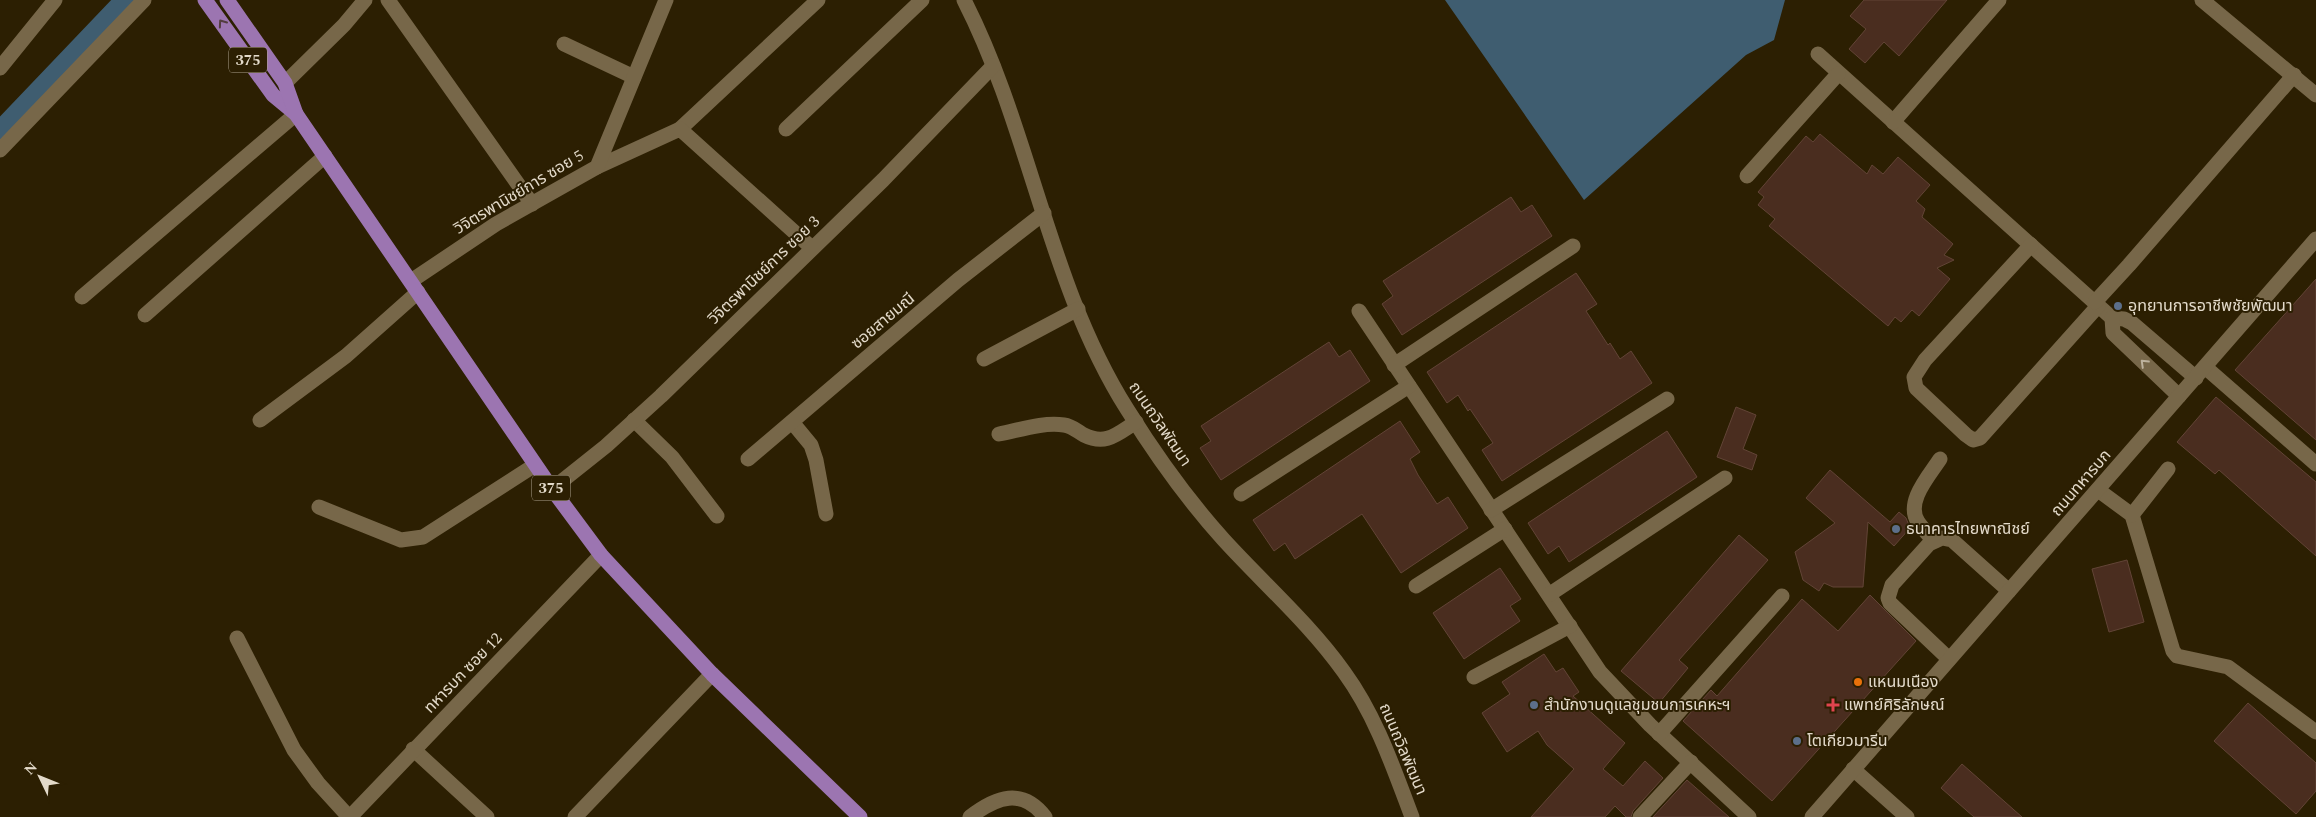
<svg xmlns="http://www.w3.org/2000/svg" width="2316" height="817" font-family="Spectral,'Noto Sans Thai',serif">
<style>
.water{fill:#3f5d70}
.lines{fill:none;stroke-linecap:round;stroke-linejoin:round}
.canal{stroke:#3f5d70;stroke-width:20}
.building{fill:#4a2d1f;stroke:#624436}
.minor{stroke:#776749;stroke-width:15}
.major{stroke:#9c75b1;stroke-width:15}
.oneway{stroke:#533d3f}
.oneway2{stroke:#bdb29d}
.service-dot{fill:#5c6f8a;stroke:#2c1f02;stroke-width:2}
.food-dot{fill:#e8710a;stroke:#2c1f02;stroke-width:2}
.health-dot{fill:#e0444e;stroke:#2c1f02;stroke-width:2}
.labels{text-anchor:middle;dominant-baseline:central;stroke-width:4;stroke-linejoin:round;paint-order:stroke}
.shield{fill:#2c1f02;stroke:#aca28e;stroke-width:1}
.shield-label{font-size:15px;font-weight:bold;fill:#e3daca}
.street-label{font-size:16px;fill:#e3daca;stroke:#2c1f02}
.poi-label{font-size:16px;fill:#e3daca;stroke:#2c1f02;text-anchor:start}
</style>
<rect width="100%" height="100%" fill="#2c1f02"/>
<!-- water -->
<polygon class="water" points="1445,0 1785,0 1774,40 1746,55 1584,200"/>
<g class="lines">
<!-- canal -->
<polyline class="canal" points="0,131 125,0"/>
</g>
<!-- building -->
<g class="building">
<polygon points="1864,0 1947,0 1899,56 1884,42 1865,63 1849,49 1866,29 1850,16"/>
<polygon points="1820,134 1867,174 1872,165 1883,174 1898,157 1930,185 1916,201 1925,209 1922,217 1953,244 1944,255 1954,260 1937,268 1950,279 1919,316 1912,310 1901,322 1895,317 1888,326 1769,226 1775,219 1758,205 1764,197 1758,192 1806,136 1813,142"/>
<polygon points="1511,197 1521,212 1532,205 1552,236 1402,335 1382,304 1393,296 1383,281"/>
<polygon points="1576,273 1597,304 1586,311 1608,345 1610,343 1620,359 1631,351 1652,383 1502,481 1482,450 1493,443 1470,409 1468,411 1458,395 1447,403 1427,372"/>
<polygon points="2316,279 2316,440 2235,370"/>
<polygon points="1329,342 1339,357 1350,350 1370,381 1221,480 1200,448 1211,441 1201,426"/>
<polygon points="2216,397 2316,482 2316,556 2219,470 2215,474 2177,442"/>
<polygon points="1736,407 1756,415 1743,449 1757,455 1752,470 1717,457"/>
<polygon points="1400,421 1420,452 1410,459 1418,475 1437,504 1448,497 1468,528 1401,573 1362,514 1295,559 1285,543 1274,551 1253,520"/>
<polygon points="1667,431 1697,477 1569,562 1559,546 1548,554 1528,523"/>
<polygon points="1830,470 1890,522 1899,512 1906,518 1910,528 1894,546 1868,522 1863,587 1833,587 1824,583 1819,591 1803,580 1795,552 1835,523 1806,498"/>
<polygon points="1739,535 1768,560 1679,660 1688,668 1659,703 1621,671"/>
<polygon points="2127,560 2144,622 2109,632 2092,569"/>
<polygon points="1500,568 1521,599 1510,606 1520,621 1464,659 1433,613"/>
<polygon points="1870,595 1916,641 1772,801 1683,721 1711,690 1717,696 1802,599 1838,631"/>
<polygon points="1544,654 1556,672 1563,668 1579,692 1573,696 1625,743 1603,769 1623,786 1645,761 1663,778 1633,811 1631,817 1626,817 1615,806 1605,817 1531,817 1574,769 1547,745 1538,731 1507,752 1482,713 1510,694 1502,682"/>
<polygon points="2248,703 2316,763 2316,791 2296,814 2214,741"/>
<polygon points="1962,764 2022,817 1974,817 1941,788"/>
<polygon points="1687,780 1729,817 1653,817"/>
</g>
<g class="lines">
<!-- minor -->
<g class="minor">
<polyline points="388,0 532,204"/>
<path d="M964 0C1031 131 1048 284 1127 409 1155 454 1187 499 1223 539 1263 583 1309 623 1344 672 1376 716 1393 767 1412 817"/>
<polyline points="2202,0 2316,95"/>
<polyline points="564,44 634,77"/>
<polyline points="1818,54 2112,318 2124,319 2132,323 2196,378"/>
<polyline points="0,68 55,0"/>
<polyline points="285,83 344,25 365,0"/>
<polyline points="1893,122 1999,0"/>
<polyline points="680,129 818,0"/>
<polyline points="786,129 922,0"/>
<polyline points="0,150 144,0"/>
<polyline points="597,167 680,129 812,248"/>
<polyline points="1747,176 1838,74"/>
<polyline points="2031,245 1925,360 1914,377 1916,388 1966,435 1973,440 1980,438 2098,306"/>
<polyline points="411,281 496,224 597,167 666,0"/>
<polyline points="82,297 296,114"/>
<polyline points="2095,302 2129,265 2294,75"/>
<polyline points="1359,311 1600,672 1650,725 1749,817"/>
<polyline points="145,315 325,156"/>
<polyline points="2112,318 2113,333 2179,396"/>
<polyline points="984,359 1078,309"/>
<polyline points="1394,365 1573,246"/>
<polyline points="2205,367 2316,464"/>
<polyline points="260,420 346,356 418,292"/>
<polyline points="634,420 672,457 717,516"/>
<polyline points="792,422 811,445 816,460 826,514"/>
<path d="M999 434C1020 430 1042 422 1064 425 1072 426 1077 431 1084 435 1106 446 1117 434 1136 422"/>
<polyline points="748,459 958,280 1044,213"/>
<polyline points="552,489 606,446 661,396 883,180 993,66"/>
<polyline points="2098,490 2132,515 2173,651 2177,656 2228,667 2316,732"/>
<polyline points="1241,494 1409,386"/>
<polyline points="319,507 401,540 423,537 535,465"/>
<polyline points="1491,510 1667,399"/>
<polyline points="2132,515 2168,469"/>
<path d="M1933 540C1928 534 1922 528 1918 522 1905 502 1929 476 1940 459"/>
<polyline points="1416,586 1505,529"/>
<polyline points="1550,594 1725,478"/>
<polyline points="237,638 294,750 318,783 349,817"/>
<polyline points="1949,659 1890,603 1888,598 1892,585 1929,544 1942,538 1952,540 2009,591"/>
<polyline points="1474,677 1570,626"/>
<polyline points="1659,734 1782,596"/>
<polyline points="413,749 487,817"/>
<polyline points="1853,769 1907,817"/>
<polyline points="350,817 601,555"/>
<polyline points="575,817 712,674"/>
<path d="M970 817C996 797 1022 787 1045 817"/>
<polyline points="1640,817 1691,762"/>
<polyline points="1812,817 2316,239"/>
</g>
<!-- major -->
<g class="major">
<polyline points="205,0 273,95 296,114 552,489 601,555 712,674 860,817"/>
<polyline points="227,0 285,83 296,114"/>
</g>
</g>
<!-- one-way arrows -->
<defs><path id="oneway-chevron" d="M-2-3.5L2.5 0L-2 3.5" fill="none" stroke-width="1.6" stroke-linecap="round" stroke-linejoin="round" transform="scale(1.25)"/></defs>
<use class="oneway" href="#oneway-chevron" transform="translate(222 23) rotate(-125)"/>
<use class="oneway2" href="#oneway-chevron" transform="translate(2144 363) rotate(-136)"/>
<!-- markers -->
<g class="service-dot">
<circle cx="2118" cy="306" r="5"/>
<circle cx="1896" cy="529" r="5"/>
<circle cx="1534" cy="705" r="5"/>
<circle cx="1797" cy="741" r="5"/>
</g>
<circle class="food-dot" cx="1858" cy="682" r="5"/>
<path class="health-dot" d="M1830.5 697.5h5v5h5v5h-5v5h-5v-5h-5v-5h5z"/>
<g class="labels">
<!-- shield labels -->
<g class="shield">
<rect x="229" y="47.5" width="38" height="25" rx="4"/>
<rect x="532" y="475.5" width="38" height="25" rx="4"/>
</g>
<g class="shield-label">
<text x="248" y="60">375</text>
<text x="551" y="488">375</text>
</g>
<!-- street labels -->
<g class="street-label">
<text transform="translate(519 192) rotate(-31)">วิจิตรพานิชย์การ ซอย 5</text>
<text transform="translate(764 270) rotate(-44)">วิจิตรพานิชย์การ ซอย 3</text>
<text transform="translate(883 321) rotate(-40)">ซอยสายมณี</text>
<text transform="translate(1160 424) rotate(56)">ถนนถวิลพัฒนา</text>
<text transform="translate(2081 483) rotate(-49)">ถนนทหารบก</text>
<text transform="translate(463 673) rotate(-46)">ทหารบก ซอย 12</text>
<text transform="translate(1403 749) rotate(67)">ถนนถวิลพัฒนา</text>
</g>
<!-- poi labels -->
<g class="poi-label">
<text x="2128" y="306">อุทยานการอาชีพชัยพัฒนา</text>
<text x="1906" y="529">ธนาคารไทยพาณิชย์</text>
<text x="1868" y="682">แหนมเนือง</text>
<text x="1544" y="705">สำนักงานดูแลชุมชนการเคหะฯ</text>
<text x="1844" y="705">แพทย์ศิริลักษณ์</text>
<text x="1807" y="741">โตเกียวมารีน</text>
</g>
</g>
<!-- north arrow -->
<g transform="translate(40 777) rotate(313)" stroke="#2c1f02" stroke-width="4" paint-order="stroke">
<path d="M0-4L9 19L0 12L-9 19Z" fill="#e3daca"/>
<text y="-8" font-size="14" font-weight="bold" text-anchor="middle" fill="#e3daca">N</text>
</g>
</svg>
